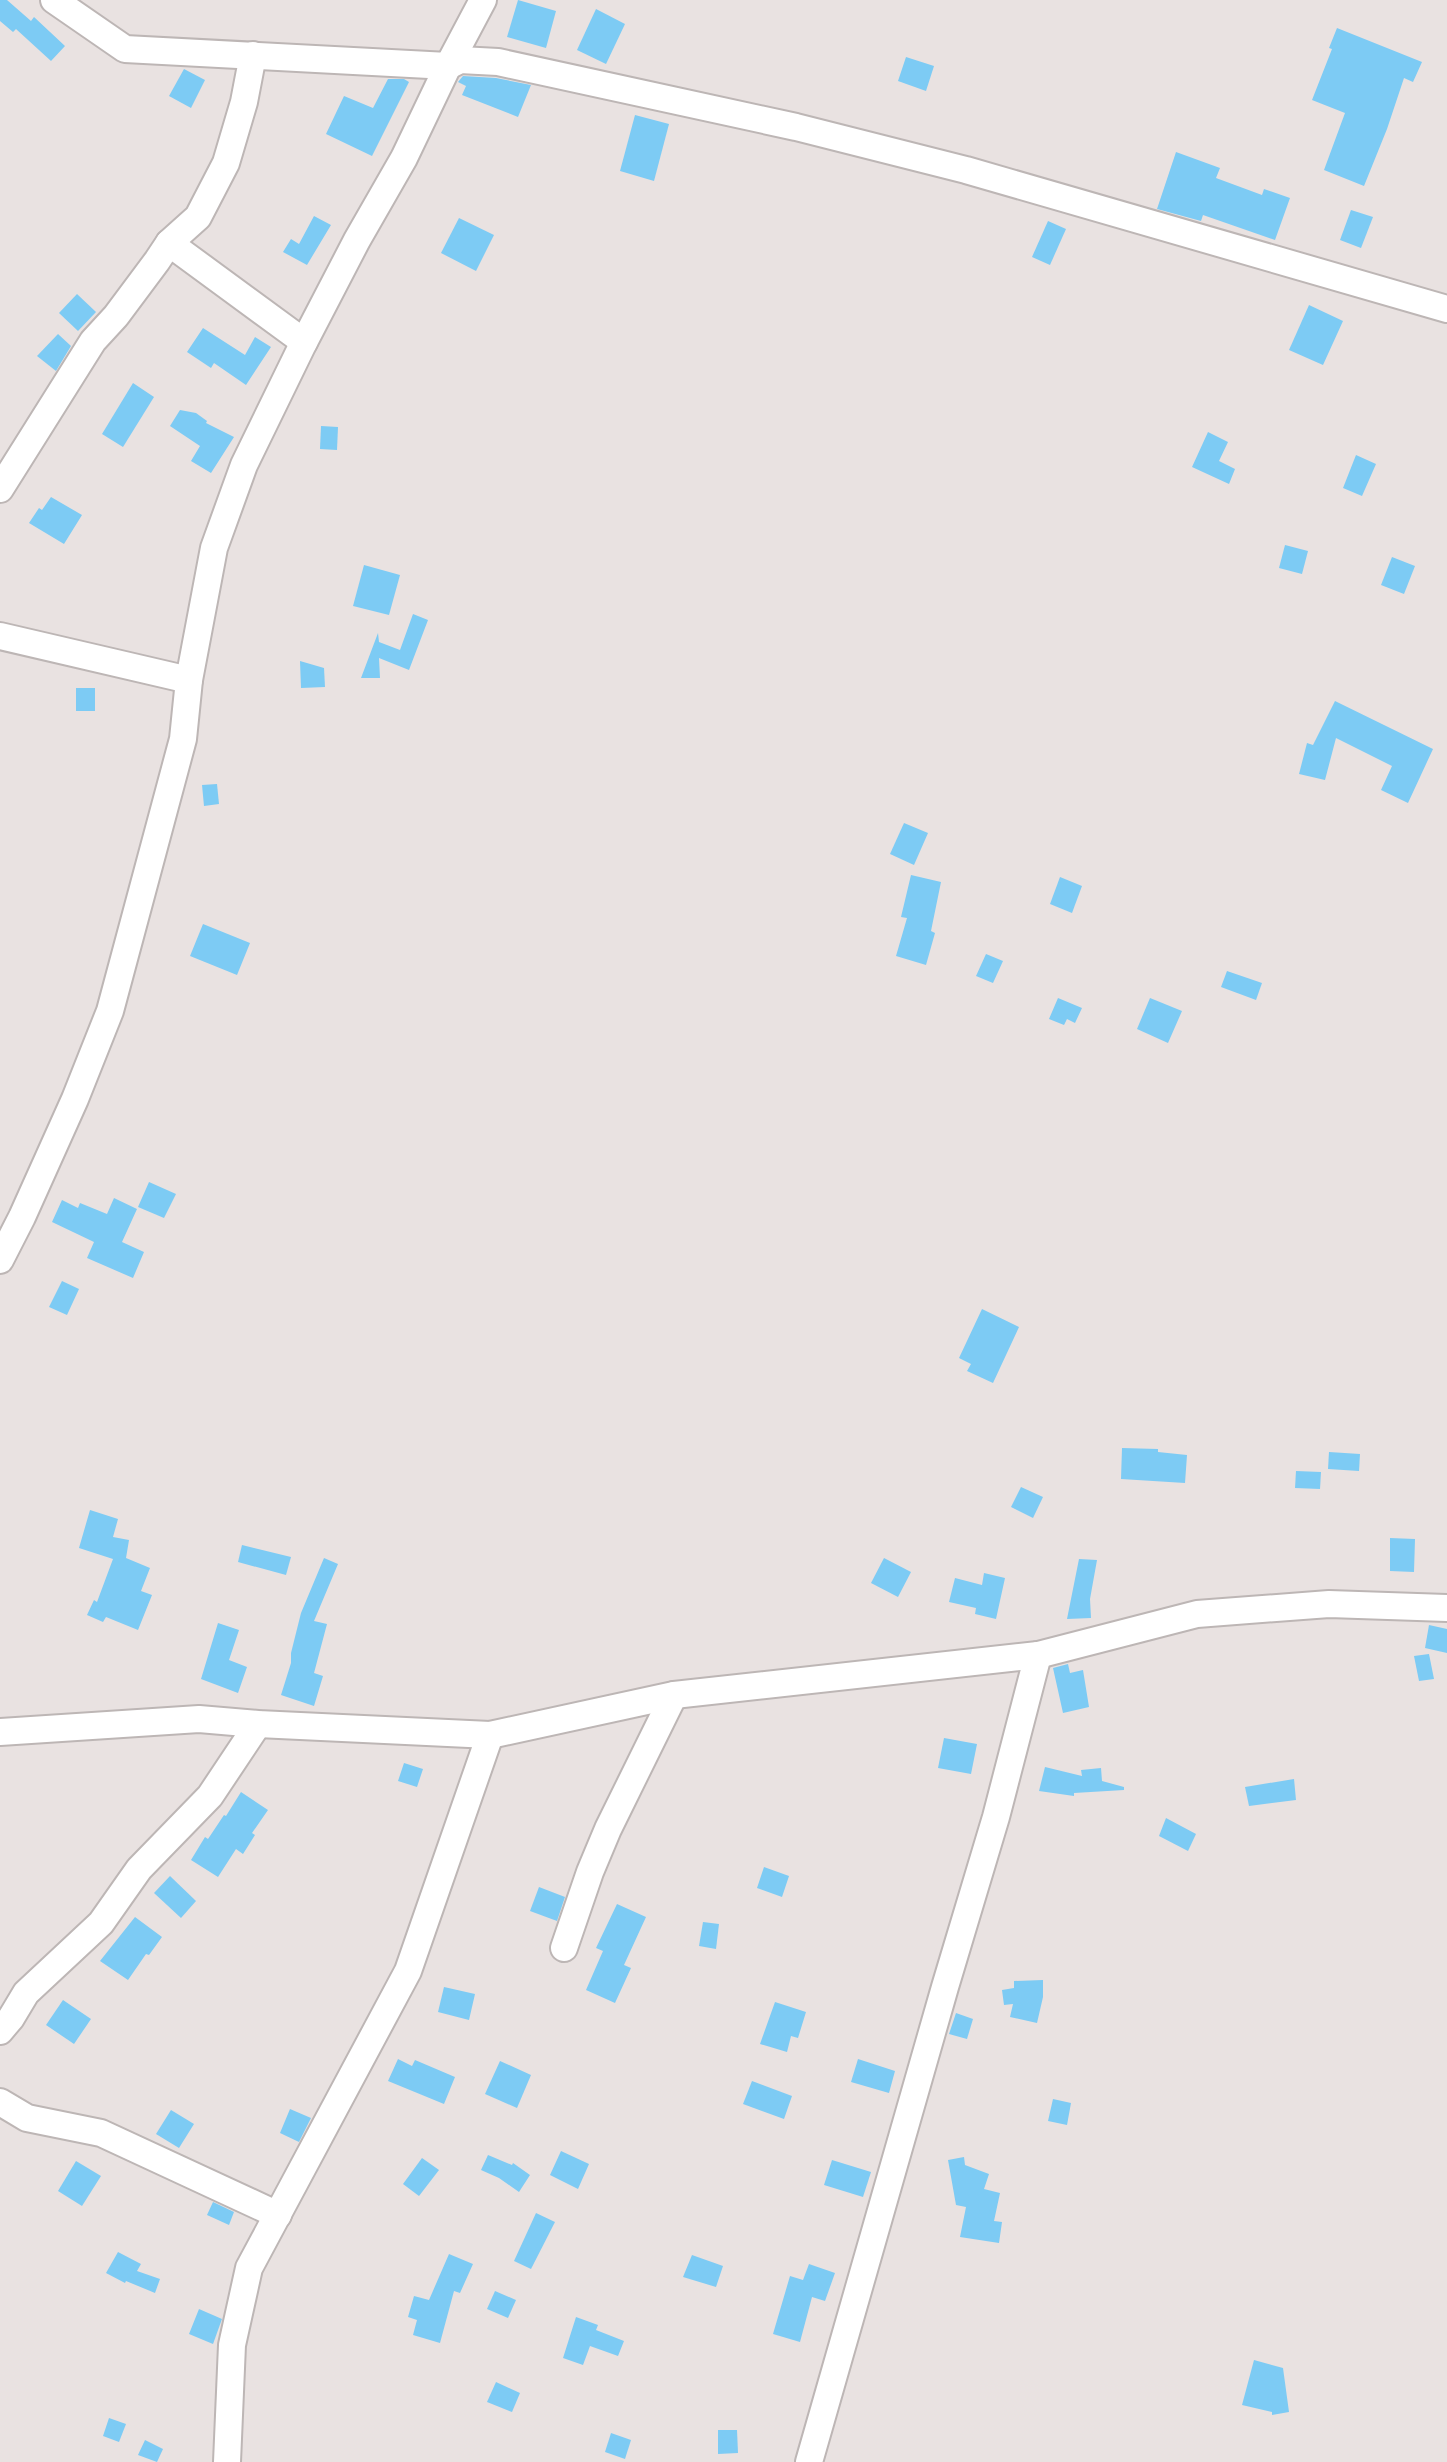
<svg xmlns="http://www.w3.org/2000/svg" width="1447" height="2462" font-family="Montserrat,sans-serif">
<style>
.building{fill:#7dcbf4}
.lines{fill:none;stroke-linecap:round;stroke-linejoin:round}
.minor-casing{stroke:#bdb6b5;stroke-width:30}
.minor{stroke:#fff;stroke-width:26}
</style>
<rect width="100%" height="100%" fill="#e9e2e1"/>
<!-- building -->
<g class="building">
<polygon points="0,0 7,0 31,21 34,17 65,46 51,61 16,29 13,32 0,21"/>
<polygon points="518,0 556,11 546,48 507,37"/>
<polygon points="596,9 625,24 606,64 577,50"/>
<polygon points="1337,28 1422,62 1413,82 1404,78 1387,129 1364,186 1324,170 1345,113 1312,100 1332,49 1329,48"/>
<polygon points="906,57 934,66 926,91 898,81"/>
<polygon points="184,69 205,80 191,108 169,96"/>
<polygon points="463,76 496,78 531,85 518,117 462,95 466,86 458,82"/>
<polygon points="388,79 404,79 409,82 372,156 326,134 344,96 373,108"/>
<polygon points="635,115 669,124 654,181 620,171"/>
<polygon points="1176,152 1220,168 1216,178 1262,195 1264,189 1290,198 1275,240 1203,215 1201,221 1157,209"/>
<polygon points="1351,210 1373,217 1361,248 1340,240"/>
<polygon points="314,216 331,225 307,265 283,252 291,239 299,244"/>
<polygon points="459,218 494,235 476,271 441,253"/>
<polygon points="1048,221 1066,229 1050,265 1032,257"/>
<polygon points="77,294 96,312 78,331 59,313"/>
<polygon points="1309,305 1343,321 1323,365 1289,350"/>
<polygon points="203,328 245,355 255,337 271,347 246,385 214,363 211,368 187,352"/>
<polygon points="58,334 71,346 56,371 37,356"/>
<polygon points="133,383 154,397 123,447 102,434"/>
<polygon points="180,410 196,413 207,421 206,423 234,437 211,473 191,461 200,446 170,426"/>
<polygon points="321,426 338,427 337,450 320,449"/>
<polygon points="1208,432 1228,442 1219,461 1235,469 1229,484 1192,467"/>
<polygon points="1356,455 1376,464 1362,496 1343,488"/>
<polygon points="51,497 82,515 64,544 29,523 39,508 42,510"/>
<polygon points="1285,545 1308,551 1302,574 1279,568"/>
<polygon points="1392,557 1415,566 1404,594 1381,585"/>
<polygon points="364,565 400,575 389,615 353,606"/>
<polygon points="413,614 428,620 409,670 379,658 380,678 361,678 378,633 379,642 400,650"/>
<polygon points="300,661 324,668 325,687 301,688"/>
<rect x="76" y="688" width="19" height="23"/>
<polygon points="1335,701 1433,749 1408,803 1381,790 1392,766 1336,738 1325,780 1299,774 1307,743 1313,745"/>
<polygon points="217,784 219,804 204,806 202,785"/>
<polygon points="904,823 928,833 914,865 890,854"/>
<polygon points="911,875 941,882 931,931 935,933 926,965 896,956 907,918 901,917"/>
<polygon points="1060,877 1082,886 1072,913 1050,904"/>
<polygon points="203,924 250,943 237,975 190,956"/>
<polygon points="986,954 1003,961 993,983 976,976"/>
<polygon points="1227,971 1262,983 1256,1000 1221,987"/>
<polygon points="1058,998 1082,1008 1075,1023 1067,1019 1064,1025 1049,1019"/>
<polygon points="1150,998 1182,1011 1168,1043 1137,1029"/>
<polygon points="149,1182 176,1194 164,1218 138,1207"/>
<polygon points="114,1198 137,1209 122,1242 144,1252 133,1278 87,1258 94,1242 52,1222 62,1200 78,1208 80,1203 107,1214"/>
<polygon points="62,1281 79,1289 67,1315 49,1307"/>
<polygon points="982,1309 1019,1327 993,1383 967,1371 971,1364 959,1358"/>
<polygon points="1122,1448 1158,1449 1158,1452 1187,1455 1185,1483 1121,1479"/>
<polygon points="1329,1452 1360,1454 1359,1471 1328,1469"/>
<polygon points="1296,1471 1321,1472 1320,1489 1295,1488"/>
<polygon points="1021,1487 1043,1497 1033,1518 1011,1507"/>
<polygon points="90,1510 118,1519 113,1537 129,1540 126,1558 150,1568 141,1591 152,1595 138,1630 106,1617 103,1622 87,1615 94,1600 97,1602 113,1559 79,1548"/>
<polygon points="1390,1538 1415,1539 1414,1572 1390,1571"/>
<polygon points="242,1545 291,1557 286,1575 238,1562"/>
<polygon points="324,1558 338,1564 314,1621 327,1624 314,1673 323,1676 314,1706 281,1695 291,1663 291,1653 301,1613"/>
<polygon points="884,1558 911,1572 898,1597 871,1583"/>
<polygon points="1079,1559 1097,1560 1090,1599 1091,1618 1067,1619"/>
<polygon points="984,1573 1005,1578 996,1619 975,1614 976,1608 949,1602 955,1578 982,1585"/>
<polygon points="218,1623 239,1630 229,1660 247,1667 238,1693 201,1679"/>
<polygon points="1429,1625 1447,1629 1447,1653 1425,1648"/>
<polygon points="1429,1654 1434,1679 1419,1681 1414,1656"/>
<polygon points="1068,1664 1070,1673 1083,1670 1089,1707 1063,1713 1053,1668"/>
<polygon points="944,1738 977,1744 971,1774 938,1768"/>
<polygon points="404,1763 423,1769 417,1787 398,1781"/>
<polygon points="1045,1767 1082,1776 1081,1770 1101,1768 1102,1781 1124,1787 1124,1790 1074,1793 1074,1796 1039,1791"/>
<polygon points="1294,1779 1296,1800 1249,1806 1245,1787"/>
<polygon points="241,1792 268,1810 252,1833 255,1835 243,1854 236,1849 218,1877 191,1860 205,1837 208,1839 224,1815 226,1816"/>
<polygon points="1166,1818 1196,1834 1188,1851 1159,1836"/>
<polygon points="764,1867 789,1876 782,1897 757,1888"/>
<polygon points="170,1876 196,1901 181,1918 154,1893"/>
<polygon points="539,1887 565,1897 557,1921 530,1911"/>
<polygon points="617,1904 646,1917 624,1965 631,1968 615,2003 586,1990 603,1951 596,1948"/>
<polygon points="135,1917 162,1937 149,1955 146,1954 128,1980 100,1961"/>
<polygon points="703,1922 719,1924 716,1949 699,1946"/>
<polygon points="1043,1980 1043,1997 1037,2023 1010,2017 1013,2004 1004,2005 1002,1990 1014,1988 1014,1981"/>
<polygon points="444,1987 475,1994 469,2020 438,2012"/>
<polygon points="63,2000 91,2019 74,2044 46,2025"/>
<polygon points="775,2002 806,2012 798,2038 791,2036 787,2052 760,2044"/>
<polygon points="956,2013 973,2019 967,2039 949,2034"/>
<polygon points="398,2059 412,2066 415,2060 455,2077 444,2104 388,2081"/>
<polygon points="858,2059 895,2071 889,2093 851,2082"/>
<polygon points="500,2061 531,2075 517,2108 485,2094"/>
<polygon points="752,2081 792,2096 784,2119 743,2104"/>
<polygon points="1053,2099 1071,2103 1067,2125 1048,2121"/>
<polygon points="290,2109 311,2118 299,2142 280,2133"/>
<polygon points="171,2110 194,2124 179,2148 156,2134"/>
<polygon points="561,2151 589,2164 578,2189 550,2175"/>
<polygon points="488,2155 512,2165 513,2163 530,2175 519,2192 499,2178 481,2170"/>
<polygon points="964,2157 965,2165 989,2174 984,2189 1000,2193 994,2221 1002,2222 999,2243 960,2237 966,2207 956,2205 948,2160"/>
<polygon points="422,2158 439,2170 419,2196 403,2184"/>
<polygon points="832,2160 871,2172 863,2197 824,2185"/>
<polygon points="76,2161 101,2176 82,2206 58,2191"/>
<polygon points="213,2202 234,2212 229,2225 207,2215"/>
<polygon points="536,2213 555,2222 531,2269 514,2261"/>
<polygon points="118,2252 141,2264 137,2271 160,2279 155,2293 126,2281 125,2283 106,2273"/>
<polygon points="449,2254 473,2264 460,2293 454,2291 440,2343 413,2335 417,2320 408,2317 414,2296 429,2300"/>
<polygon points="692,2255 723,2266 716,2287 683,2277"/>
<polygon points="809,2264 835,2273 825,2301 812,2297 800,2342 773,2334 790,2276 803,2280"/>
<polygon points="495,2291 516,2300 508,2318 487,2309"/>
<polygon points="199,2309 222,2319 213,2344 189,2334"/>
<polygon points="576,2317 598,2325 596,2330 624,2341 618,2356 590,2346 583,2365 563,2358"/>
<polygon points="1254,2360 1283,2368 1289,2412 1272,2415 1272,2412 1242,2405"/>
<polygon points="496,2382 520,2393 512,2412 487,2402"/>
<polygon points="109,2418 126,2424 119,2442 103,2436"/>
<polygon points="718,2430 737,2430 738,2453 718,2454"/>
<polygon points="611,2433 631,2440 625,2459 605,2452"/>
<polygon points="145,2440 163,2449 157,2462 138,2455"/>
</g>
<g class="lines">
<defs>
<g id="minor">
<polyline points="54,0 125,49 448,66 460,60 498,62 796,127 966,170 1447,309"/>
<polyline points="169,243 304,342"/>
<polyline points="0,489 93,341 116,316 157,261 169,243 198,217 226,163 244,102 253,55"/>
<polyline points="0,636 189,680"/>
<polyline points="0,1260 22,1217 75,1099 110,1011 183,739 189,680 214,548 244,465 302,346 357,240 404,158 448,66 483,0"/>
<polyline points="0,1732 199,1719 258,1724 490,1735 674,1695 1038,1655 1197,1614 1329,1604 1447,1608"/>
<polyline points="564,1948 590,1872 608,1829 674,1695"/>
<polyline points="0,2031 11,2018 26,1993 101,1923 139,1869 210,1796 258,1724"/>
<polyline points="0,2102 27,2118 101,2133 278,2215"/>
<polyline points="227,2462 232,2345 249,2268 408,1971 490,1735"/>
<polyline points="809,2462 945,1987 996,1817 1038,1655"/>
</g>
</defs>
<!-- minor casing -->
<use href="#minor" class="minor-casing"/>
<!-- minor -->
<use href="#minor" class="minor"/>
</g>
</svg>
